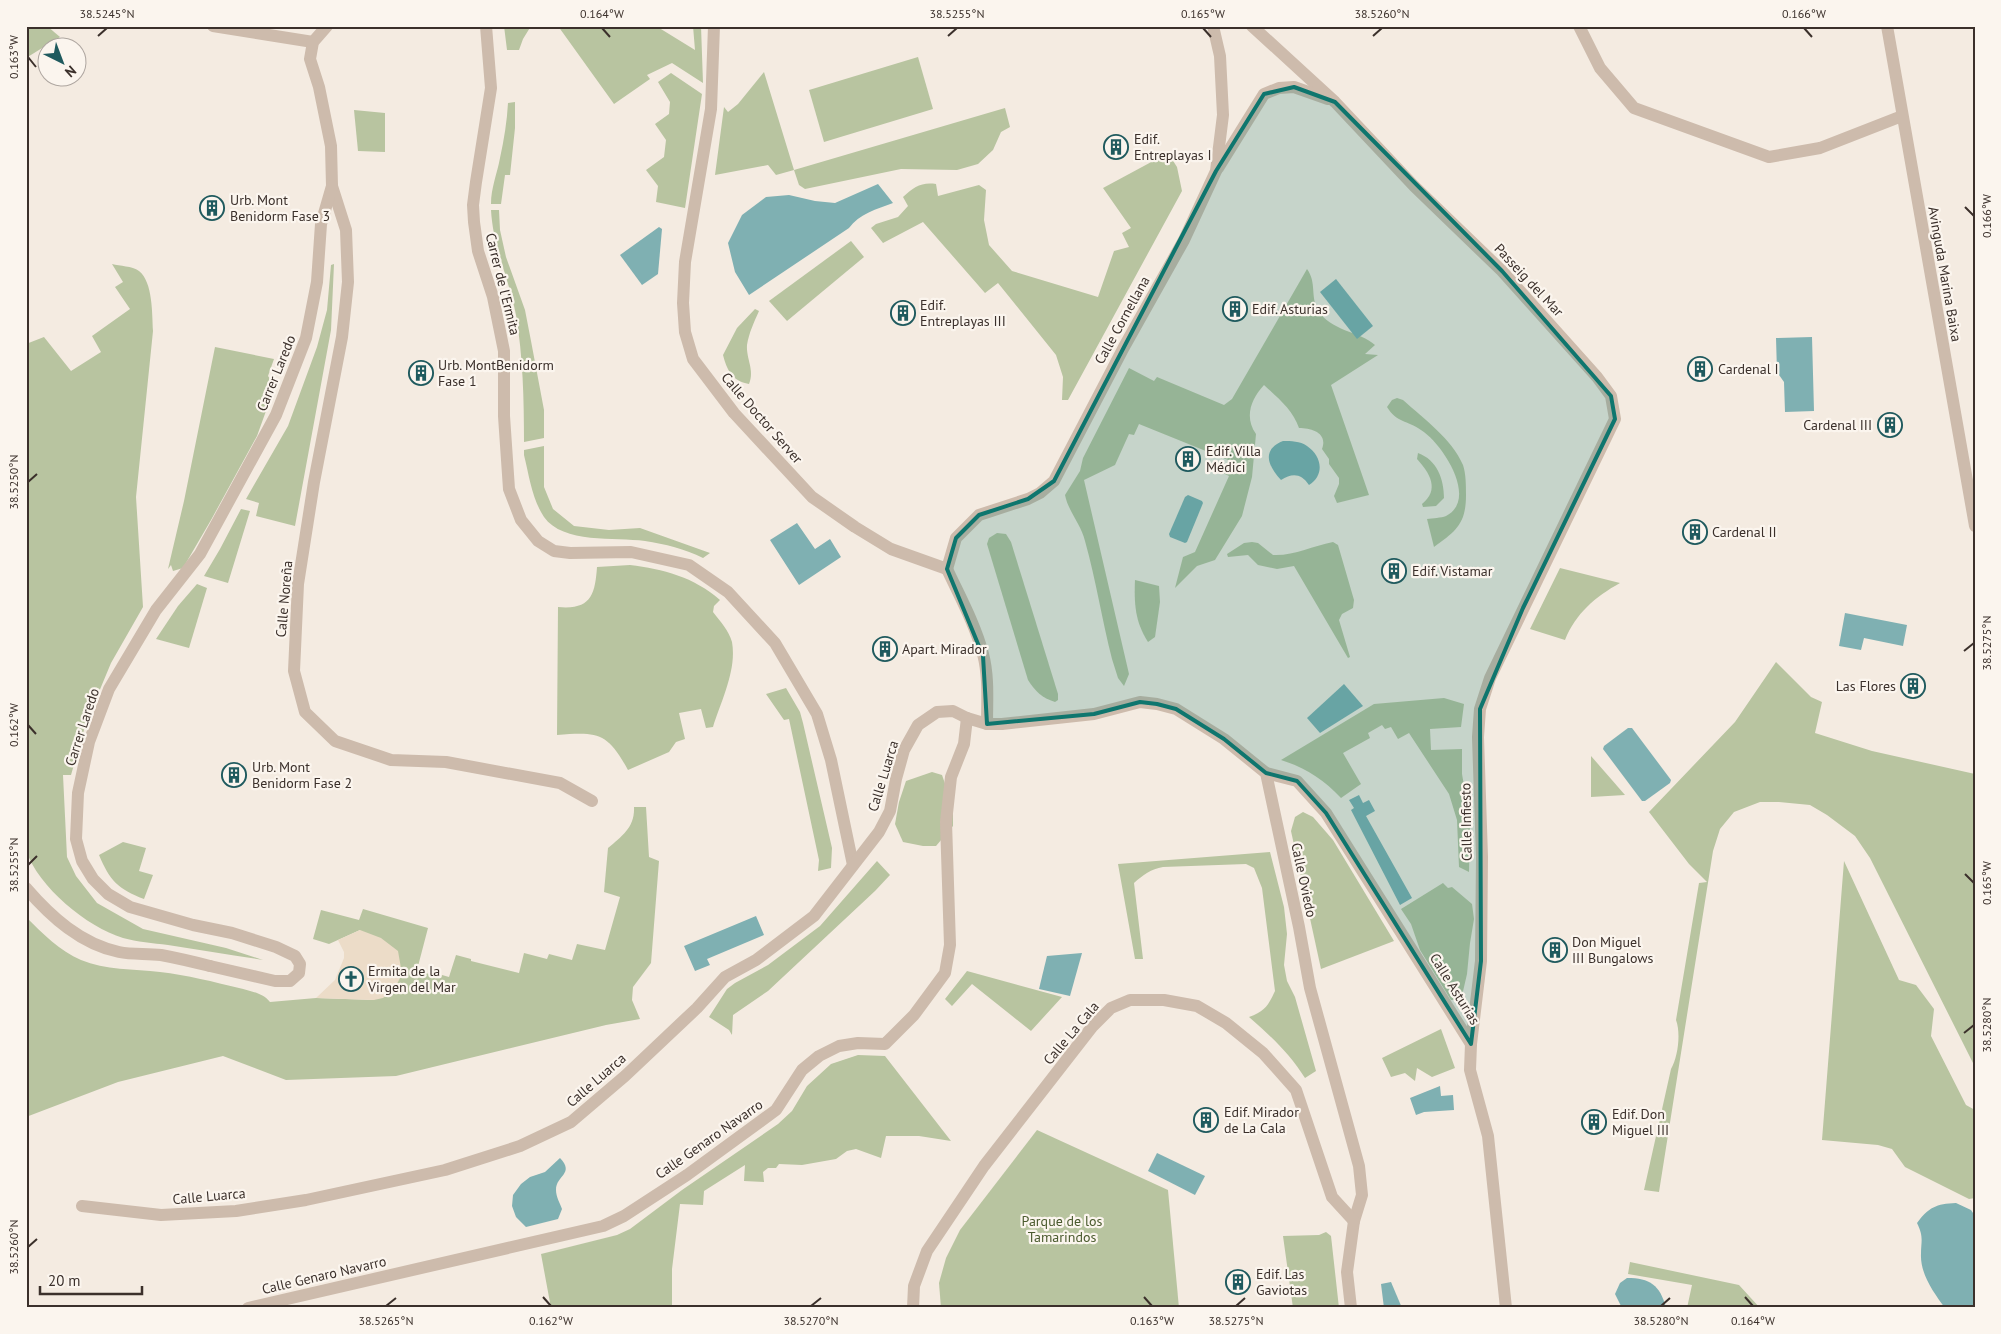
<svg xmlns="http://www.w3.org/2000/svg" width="2001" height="1334" font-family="'PT Sans',sans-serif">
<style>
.green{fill:#b8c4a0}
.plaza{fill:#ecdcc8}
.water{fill:#7fb0b2}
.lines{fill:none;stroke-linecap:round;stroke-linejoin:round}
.service{stroke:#cdbbac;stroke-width:12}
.pedestrian{stroke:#cdbbac;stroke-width:12}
.minor{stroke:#cdbbac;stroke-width:12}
.marked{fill:#0f766e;fill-opacity:0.2;stroke:#0f766e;stroke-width:4;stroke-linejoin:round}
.ticks{fill:none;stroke:#3b302b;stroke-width:2}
.labels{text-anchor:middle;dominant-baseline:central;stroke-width:4.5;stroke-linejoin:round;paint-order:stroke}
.poi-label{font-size:14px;fill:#3b302b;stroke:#fbf5ee;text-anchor:start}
.street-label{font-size:14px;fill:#3b302b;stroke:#fbf5ee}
.park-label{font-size:14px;fill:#4a5a2e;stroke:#fbf5ee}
.neatline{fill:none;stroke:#3b302b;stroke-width:2}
.ticks-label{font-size:12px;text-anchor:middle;fill:#3b302b}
</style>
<rect width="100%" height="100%" fill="#f4ebe1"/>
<!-- green -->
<g class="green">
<polygon points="26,26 47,26 60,37 26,58"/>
<polygon points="504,26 531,26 523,39 519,50 507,50"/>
<polygon points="558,26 656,26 695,50 693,26 701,26 703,83 672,63 647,75 650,79 614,104"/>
<polygon points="918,57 933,109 824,142 809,90"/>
<polygon points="764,72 794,170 1005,108 1010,127 1001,132 993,150 978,164 957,170 901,169 805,189 799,185 794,170 776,175 768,165 715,175 724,107 728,112 738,104"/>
<polygon points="671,73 702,94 685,208 656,202 658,186 646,170 664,157 666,140 655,124 669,114 670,102 658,82"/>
<path d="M515 102V128L510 175H505L501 204H491C491 188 497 174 500 158 504 140 507 121 508 103Z"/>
<polygon points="354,110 385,113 385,152 358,151"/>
<path d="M1168 153 1177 167 1182 191 1068 400H1062L1063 377 1056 355 998 283 985 293 923 222 883 243 871 228 876 224 898 217 908 206 903 197C914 187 921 182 936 184L938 196 979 185 986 190 984 220 989 245 1012 271 1098 297 1114 251 1129 247 1122 233 1131 228 1103 188Z"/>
<path d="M491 210H499L500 230 506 257 525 310 531 341 544 410V438L524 442C524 399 523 357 516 315 509 279 493 247 491 210Z"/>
<polygon points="851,241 864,257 787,321 769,301"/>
<path d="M112 264C120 266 132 266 139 271 153 282 152 314 153 331L136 497 143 607 111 663 86 723 71 775H63L67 857 76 876 97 903 143 929 226 948 263 960C232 955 200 950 168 945 153 943 137 942 123 938 87 927 38 887 26 850V344L44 337 71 371 101 352 92 336 130 309 115 287 123 282Z"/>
<polygon points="334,264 331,330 295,526 256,516 259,503 246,499 288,426 317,347 327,310 331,265"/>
<path d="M1307 269C1317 283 1310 296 1318 310 1330 331 1359 331 1375 345L1365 354 1378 355 1331 385 1369 495 1337 503 1334 496 1339 484V478L1329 464V459L1322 449C1328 433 1312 428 1299 428 1293 410 1278 398 1264 385 1251 399 1244 417 1256 434L1252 477 1242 516 1215 560 1197 566 1175 588 1183 557 1195 552 1229 476 1223 473 1228 460 1139 424 1134 435 1129 434 1115 465 1084 480 1129 674 1124 686 1118 678 1112 659C1102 620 1096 580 1085 541 1081 524 1068 511 1065 495L1080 471 1083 458 1129 368 1154 381 1157 377 1224 405 1232 399Z"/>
<path d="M755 309 759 311C754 322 749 333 747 345 746 359 755 370 749 384 732 381 727 370 723 355L737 328Z"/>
<polygon points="215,347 274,359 268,376 275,386 257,436 211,520 183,568 173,571 171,565 168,569 184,501"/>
<path d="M1397 398 1403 400C1424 419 1452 439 1463 465 1466 474 1466 486 1466 495 1466 524 1456 531 1434 547L1427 519C1433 518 1441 518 1446 516 1479 499 1442 443 1421 430 1407 420 1397 423 1387 407L1392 400Z"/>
<path d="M544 446V487L553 509 574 526 609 530 640 528 710 553 703 558C685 549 665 544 645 541 615 537 563 544 544 517 532 499 529 475 524 455V450Z"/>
<path d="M1418 453C1437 460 1444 479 1444 498L1436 506 1423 507 1422 504C1440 490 1430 473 1417 459Z"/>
<polygon points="241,509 250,511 228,583 204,576 220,549"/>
<path d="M997 533 1006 534 1011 542 1058 694V700L1055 702C1042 698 1035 691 1028 680L987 544 989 538Z"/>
<path d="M1252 542 1258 543 1273 555C1294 556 1312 546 1333 542L1338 545 1354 600 1353 608 1342 614 1339 620 1350 657 1348 658 1294 566 1277 569 1258 565 1248 555 1228 557 1227 554 1244 543Z"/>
<path d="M630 565C663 569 694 577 720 600L714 606 713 612C720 621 729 631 732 642 737 670 721 701 713 727L706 728 701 709 679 713 685 739 676 742 669 752 628 770C607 732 598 732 557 735L558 607C591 610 595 595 597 567Z"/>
<path d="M1560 568 1620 583C1595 597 1576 613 1565 640L1530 629Z"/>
<path d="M1135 580 1159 586 1160 602 1155 637 1148 642C1135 622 1134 603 1135 580Z"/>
<polygon points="197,584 207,588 189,648 156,639 178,606"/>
<path d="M1776 662 1811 697 1822 702 1815 733 1872 751 1975 774V1067L1870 858 1855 836 1827 815 1810 805 1779 802H1760L1734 812 1720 829 1713 851 1659 1192 1644 1190 1671 1069C1678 1057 1681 1033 1676 1020L1699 883 1707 882 1689 864 1649 812 1735 722Z"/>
<polygon points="786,688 800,712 803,723 832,848 831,868 818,871 819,860 789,719 784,720 766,694"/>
<path d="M1444 698 1464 704 1461 727 1430 729 1431 750 1462 749V774L1470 821 1469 872 1459 867 1457 820 1449 794 1409 733 1398 739 1391 727 1385 729 1382 725 1368 733 1370 738 1343 753 1361 784 1341 798C1323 779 1306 768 1281 760L1374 704Z"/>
<polygon points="1591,756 1625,795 1591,797"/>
<polygon points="932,772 942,775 953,807 953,826 936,846 923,846 903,842 895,824 899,802 906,781"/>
<path d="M634 807H646L649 857 659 861 651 963 633 987 632 1000 640 1019 606 1025 396 1076 286 1080 223 1056 118 1082 26 1117V917C42 933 60 951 81 960 105 970 134 969 160 972 187 975 214 982 239 988 250 991 263 993 270 1002L316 998 374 1000 360 930 329 944 313 939 321 910 359 920 363 909 428 928 417 970 441 978 442 975 449 977 456 955 471 959V961L519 973 524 953 547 959 549 954 572 960 577 944 605 950 620 897 604 892 608 848C622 836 635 827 634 807Z"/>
<polygon points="1303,812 1313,817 1333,840 1394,941 1321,969 1291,831 1295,817"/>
<path d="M123 842 146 848 139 871 153 875 144 899C118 889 110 881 99 855Z"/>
<path d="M1270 852 1284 907 1287 934 1284 965 1287 981 1295 997 1316 1071 1305 1078C1290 1054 1271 1036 1249 1017 1265 1011 1268 1006 1275 991L1262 888 1254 868 1246 864 1163 867C1151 869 1143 875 1134 883L1143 959H1135L1118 864Z"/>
<polygon points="877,861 890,875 875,891 768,991 733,1015 732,1035 729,1030 709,1017 727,989 735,983 768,965 820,926"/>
<polygon points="1844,861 1899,980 1916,985 1934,1009 1931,1036 1966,1105 1975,1110 1975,1198 1969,1199 1905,1167 1892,1149 1878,1145 1822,1140"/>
<polygon points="1443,883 1448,888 1452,887 1472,904 1474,919 1470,943 1467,974 1461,1000 1451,1000 1420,950 1411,924 1401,909"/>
<polygon points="967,971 1062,997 1031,1031 972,984 952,1006 945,999"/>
<polygon points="1441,1029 1455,1068 1432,1077 1417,1068 1415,1081 1405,1073 1391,1077 1382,1058"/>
<polygon points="858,1055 885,1056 951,1141 919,1136 886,1136 881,1158 856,1149 847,1151 836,1159 802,1165 779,1164 776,1168 768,1168 763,1172 764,1182 744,1181 745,1165 704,1191 703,1205 680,1204 672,1269 672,1308 551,1308 541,1254 617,1235 630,1229 682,1190 778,1124 792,1111 807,1086 831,1064"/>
<polygon points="1037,1130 1168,1190 1179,1308 941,1308 939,1283 946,1258 960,1230"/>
<polygon points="1326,1232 1331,1236 1339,1308 1293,1308 1283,1236 1319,1235"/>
<polygon points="1630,1262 1739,1285 1760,1308 1687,1308 1692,1285 1628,1274"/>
</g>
<!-- plaza -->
<polygon class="plaza" points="360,930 381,938 398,951 402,974 394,990 383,998 374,1000 316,998 335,980 344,958 344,952 338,940"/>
<!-- water -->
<g class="water">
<path d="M878 184 893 203C877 209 859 214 849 228L749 295 735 272 728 243 742 215 766 197 789 195 815 201 835 203Z"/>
<polygon points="659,227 662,229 658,274 642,285 620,255"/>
<polygon points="1336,279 1373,326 1357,339 1320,292"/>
<polygon points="1812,337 1814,411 1785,412 1784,382 1777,372 1776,338"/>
<path d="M1283 441C1291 441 1300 441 1307 446 1322 456 1325 475 1309 485 1301 473 1292 473 1281 480 1268 466 1261 450 1283 441Z"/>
<polygon points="1188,495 1202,501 1203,503 1187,542 1185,543 1170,537 1169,534 1185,497"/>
<polygon points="797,523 815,549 830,539 841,557 799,585 770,540"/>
<polygon points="1845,613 1907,625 1903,646 1864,638 1861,650 1839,646"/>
<polygon points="1344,684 1363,706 1320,733 1307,718"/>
<polygon points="1628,728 1632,728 1671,780 1670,783 1645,801 1642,801 1603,749 1604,746"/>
<polygon points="1359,795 1363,803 1369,800 1375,811 1366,816 1412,898 1400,905 1351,810 1354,808 1349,800"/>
<polygon points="756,916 764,935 707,959 710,965 695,971 684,946"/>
<polygon points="1082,953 1070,996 1039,989 1047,956"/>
<polygon points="1440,1086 1441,1096 1453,1095 1454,1110 1424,1112 1416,1115 1410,1098"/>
<polygon points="1157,1153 1205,1176 1195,1195 1148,1171"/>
<path d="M560 1158C575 1174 556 1175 556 1190 556 1197 560 1203 562 1209L558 1219 526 1227 516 1217 512 1206 513 1195 521 1184 530 1177 545 1172Z"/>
<path d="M1956 1203 1971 1210 1975 1216V1308H1945C1934 1293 1920 1274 1921 1254 1921 1241 1924 1237 1917 1223 1929 1207 1936 1204 1956 1203Z"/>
<path d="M1627 1278C1650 1278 1660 1285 1666 1308H1622L1615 1294 1620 1283Z"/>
<polygon points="1391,1282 1402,1308 1384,1308 1381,1284"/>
</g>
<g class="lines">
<!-- service -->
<polyline class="service" points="213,26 313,42"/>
<!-- pedestrian -->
<path class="pedestrian" d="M26 888C51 917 81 944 119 952 133 955 147 953 161 955 177 958 194 962 210 966"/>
<!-- minor -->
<g class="minor">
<polyline points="327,26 313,42 310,59 319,87 331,146 332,186 346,230 348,282 342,337 314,482 298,584 294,671 305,712 335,741 391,760 446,762 560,783 592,801"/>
<polyline points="486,26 491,88 476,182 473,205 474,222 478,251 493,297 504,351 504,416 509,489 521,520 538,541 554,551 570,553 631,552 689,565 728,592 775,643 817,714 831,760 853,865"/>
<polyline points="714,26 711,109 685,262 683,303 685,332 693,359 734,413 812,497 855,527 891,549 947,569"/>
<polyline points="1252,26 1335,102 1414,186 1502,271 1597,377 1611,396 1615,419 1490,678 1480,709 1478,737 1482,857 1481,961 1471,1044 1470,1070 1488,1136 1506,1308"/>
<polyline points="1579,26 1600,68 1634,108 1769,157 1820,148 1902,116"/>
<polyline points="1887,26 1975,526"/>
<polyline points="1218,168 1264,94 1279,88 1294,87 1328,99"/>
<polyline points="947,569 956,538 979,515 1028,499 1040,493 1054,481 1124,347 1184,240 1216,171 1223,115 1220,56 1213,26"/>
<path d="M947 569C960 597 975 624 983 654 989 677 987 701 987 724"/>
<polyline points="1266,773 1297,781 1326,813 1471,1044"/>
<polyline points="210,966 275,981 290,981 299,973 300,964 295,956 276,947 232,933 193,925 130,907 108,894 93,879 82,861 76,839 78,793 89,742 109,689 156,610 200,554 276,415 306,338 317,282 321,224 332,186"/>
<polyline points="82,1206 161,1215 236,1211 306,1200 445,1170 520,1146 571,1122 625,1076 697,1008 725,977 756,960 814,916 879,832 890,811 896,779 904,750 918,725 937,712 953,711 967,718 987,724 1002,724 1094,714 1140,702 1157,704 1176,709 1224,739 1266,773 1299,927 1310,988 1359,1166 1362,1195 1354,1221 1347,1272 1351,1308"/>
<polyline points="248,1308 603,1226 624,1216 687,1175 776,1110 802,1070 819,1056 839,1046 858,1043 885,1044 914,1015 945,973 950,945 946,822 951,777 964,744 967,718"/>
<polyline points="913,1308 914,1286 927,1251 984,1166 1092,1027 1111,1008 1130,1000 1164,1000 1197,1006 1226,1023 1263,1053 1296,1090 1332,1197 1354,1221"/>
</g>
</g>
<!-- marked area -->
<path class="marked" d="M1294 87 1335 102 1502 271 1611 396 1615 419 1523 608 1480 709 1481 961 1471 1044 1326 813 1297 781 1266 773 1224 739 1176 709 1157 704 1140 702 1094 714 987 724 983 656 947 569 956 538 979 515 1028 499 1054 481 1216 171 1264 94Z"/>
<!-- ticks -->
<path class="ticks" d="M602 28 610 37M1203 28 1211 37M1804 28 1812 37M98 36 107 28M948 36 957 28M1373 36 1382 28M28 57 36 67M1965 207 1974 216M28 482 37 474M1964 651 1974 643M28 725 36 734M28 865 37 856M1965 874 1974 883M1964 1033 1974 1025M28 1247 37 1239M543 1297 551 1306M1144 1297 1152 1306M1745 1297 1753 1306M386 1306 396 1298M811 1306 821 1298M1236 1306 1245 1298M1661 1306 1670 1298"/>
<!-- icons -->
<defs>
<symbol id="building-ring" viewBox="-11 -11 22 22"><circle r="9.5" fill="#fbf5ee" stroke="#1f5a5e" stroke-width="1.5"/><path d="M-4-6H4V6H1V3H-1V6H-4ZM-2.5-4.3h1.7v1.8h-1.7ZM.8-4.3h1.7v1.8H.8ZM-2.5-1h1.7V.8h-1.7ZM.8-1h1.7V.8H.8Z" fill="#1f5a5e"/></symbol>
<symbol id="church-ring" viewBox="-11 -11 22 22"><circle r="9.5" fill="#fbf5ee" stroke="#1f5a5e" stroke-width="1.5"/><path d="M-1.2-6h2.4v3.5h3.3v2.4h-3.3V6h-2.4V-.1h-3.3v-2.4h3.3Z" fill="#1f5a5e"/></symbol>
</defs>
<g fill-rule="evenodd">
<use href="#building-ring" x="1102" y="133" width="28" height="28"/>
<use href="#building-ring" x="198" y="194" width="28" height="28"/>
<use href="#building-ring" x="1221" y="295" width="28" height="28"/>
<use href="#building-ring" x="889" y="299" width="28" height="28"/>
<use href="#building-ring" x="1686" y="355" width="28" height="28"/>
<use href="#building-ring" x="407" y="359" width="28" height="28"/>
<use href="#building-ring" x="1876" y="411" width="28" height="28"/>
<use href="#building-ring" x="1174" y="445" width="28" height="28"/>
<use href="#building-ring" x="1681" y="518" width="28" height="28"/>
<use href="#building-ring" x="1380" y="557" width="28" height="28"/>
<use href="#building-ring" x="871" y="635" width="28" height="28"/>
<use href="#building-ring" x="1899" y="672" width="28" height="28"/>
<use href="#building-ring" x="220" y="761" width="28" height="28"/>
<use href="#building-ring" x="1541" y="936" width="28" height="28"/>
<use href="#church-ring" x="337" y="965" width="28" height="28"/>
<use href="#building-ring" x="1192" y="1106" width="28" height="28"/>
<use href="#building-ring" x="1580" y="1108" width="28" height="28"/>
<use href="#building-ring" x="1224" y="1268" width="28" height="28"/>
</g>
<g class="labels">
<!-- poi labels -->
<g class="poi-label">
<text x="1134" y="139">Edif.<tspan x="1134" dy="16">Entreplayas I</tspan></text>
<text x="230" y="200">Urb. Mont<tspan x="230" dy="16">Benidorm Fase 3</tspan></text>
<text x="920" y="305">Edif.<tspan x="920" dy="16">Entreplayas III</tspan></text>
<text x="1252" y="309">Edif. Asturias</text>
<text x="438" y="365">Urb. MontBenidorm<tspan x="438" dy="16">Fase 1</tspan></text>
<text x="1718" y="369">Cardenal I</text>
<text x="1872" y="425" text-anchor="end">Cardenal III</text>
<text x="1206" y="451">Edif. Villa<tspan x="1206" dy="16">Médici</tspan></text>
<text x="1712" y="532">Cardenal II</text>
<text x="1412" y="571">Edif. Vistamar</text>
<text x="902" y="649">Apart. Mirador</text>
<text x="1896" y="686" text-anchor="end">Las Flores</text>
<text x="252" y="767">Urb. Mont<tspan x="252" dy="16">Benidorm Fase 2</tspan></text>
<text x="1572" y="942">Don Miguel<tspan x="1572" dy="16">III Bungalows</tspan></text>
<text x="368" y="971">Ermita de la<tspan x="368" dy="16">Virgen del Mar</tspan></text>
<text x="1224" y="1112">Edif. Mirador<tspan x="1224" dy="16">de La Cala</tspan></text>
<text x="1612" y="1114">Edif. Don<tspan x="1612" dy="16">Miguel III</tspan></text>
<text x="1256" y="1274">Edif. Las<tspan x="1256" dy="16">Gaviotas</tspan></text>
</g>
<!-- street labels -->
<g class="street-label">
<text transform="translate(1945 274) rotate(80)">Avinguda Marina Baixa</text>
<text transform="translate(1529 280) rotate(47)">Passeig del Mar</text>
<text transform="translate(503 284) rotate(76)">Carrer de l'Ermita</text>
<text transform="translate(1122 320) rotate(-61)">Calle Cornellana</text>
<text transform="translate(276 373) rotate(-68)">Carrer Laredo</text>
<text transform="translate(762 418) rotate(49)">Calle Doctor Server</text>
<text transform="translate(284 599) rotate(-85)">Calle Noreña</text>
<text transform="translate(82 727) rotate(-72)">Carrer Laredo</text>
<text transform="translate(883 776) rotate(-73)">Calle Luarca</text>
<text transform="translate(1466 822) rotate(-91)">Calle Infiesto</text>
<text transform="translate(1304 880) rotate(78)">Calle Oviedo</text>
<text transform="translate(1455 989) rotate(58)">Calle Asturias</text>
<text transform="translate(1071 1033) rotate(-50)">Calle La Cala</text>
<text transform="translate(596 1080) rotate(-41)">Calle Luarca</text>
<text transform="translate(709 1139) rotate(-35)">Calle Genaro Navarro</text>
<text transform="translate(209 1196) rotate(-5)">Calle Luarca</text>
<text transform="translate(324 1275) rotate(-13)">Calle Genaro Navarro</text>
</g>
<!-- park labels -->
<g class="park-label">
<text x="1062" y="1221">Parque de los<tspan x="1062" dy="16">Tamarindos</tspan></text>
</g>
</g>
<!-- border -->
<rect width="2001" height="1334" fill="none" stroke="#fbf5ee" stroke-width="55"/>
<!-- north arrow -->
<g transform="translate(62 62) rotate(138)"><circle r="24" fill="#fbf5ee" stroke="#aea6a0"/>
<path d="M0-4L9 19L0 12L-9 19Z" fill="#1f5a5e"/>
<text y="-8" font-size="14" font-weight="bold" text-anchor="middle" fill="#3b302b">N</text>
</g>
<!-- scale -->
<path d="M40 1286v8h102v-8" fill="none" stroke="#3b302b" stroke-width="2.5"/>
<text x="48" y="1286" font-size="15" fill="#3b302b" stroke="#fbf5ee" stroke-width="4" paint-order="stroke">20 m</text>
<rect x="28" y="28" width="1946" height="1278" class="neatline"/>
<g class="ticks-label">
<text x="107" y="18">38.5245°N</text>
<text x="602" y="18">0.164°W</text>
<text x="957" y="18">38.5255°N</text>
<text x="1203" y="18">0.165°W</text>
<text x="1382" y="18">38.5260°N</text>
<text x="1804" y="18">0.166°W</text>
<text transform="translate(14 57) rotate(-90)" y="4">0.163°W</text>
<text transform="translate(1987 216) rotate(-90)" y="4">0.166°W</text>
<text transform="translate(14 482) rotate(-90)" y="4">38.5250°N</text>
<text transform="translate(1987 643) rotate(-90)" y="4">38.5275°N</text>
<text transform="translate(14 725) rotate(-90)" y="4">0.162°W</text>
<text transform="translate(14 865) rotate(-90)" y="4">38.5255°N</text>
<text transform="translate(1987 883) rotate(-90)" y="4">0.165°W</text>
<text transform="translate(1987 1025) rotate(-90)" y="4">38.5280°N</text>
<text transform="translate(14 1247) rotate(-90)" y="4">38.5260°N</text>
<text x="386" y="1325">38.5265°N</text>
<text x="551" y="1325">0.162°W</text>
<text x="811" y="1325">38.5270°N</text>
<text x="1152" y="1325">0.163°W</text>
<text x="1236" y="1325">38.5275°N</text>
<text x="1661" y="1325">38.5280°N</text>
<text x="1753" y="1325">0.164°W</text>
</g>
</svg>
